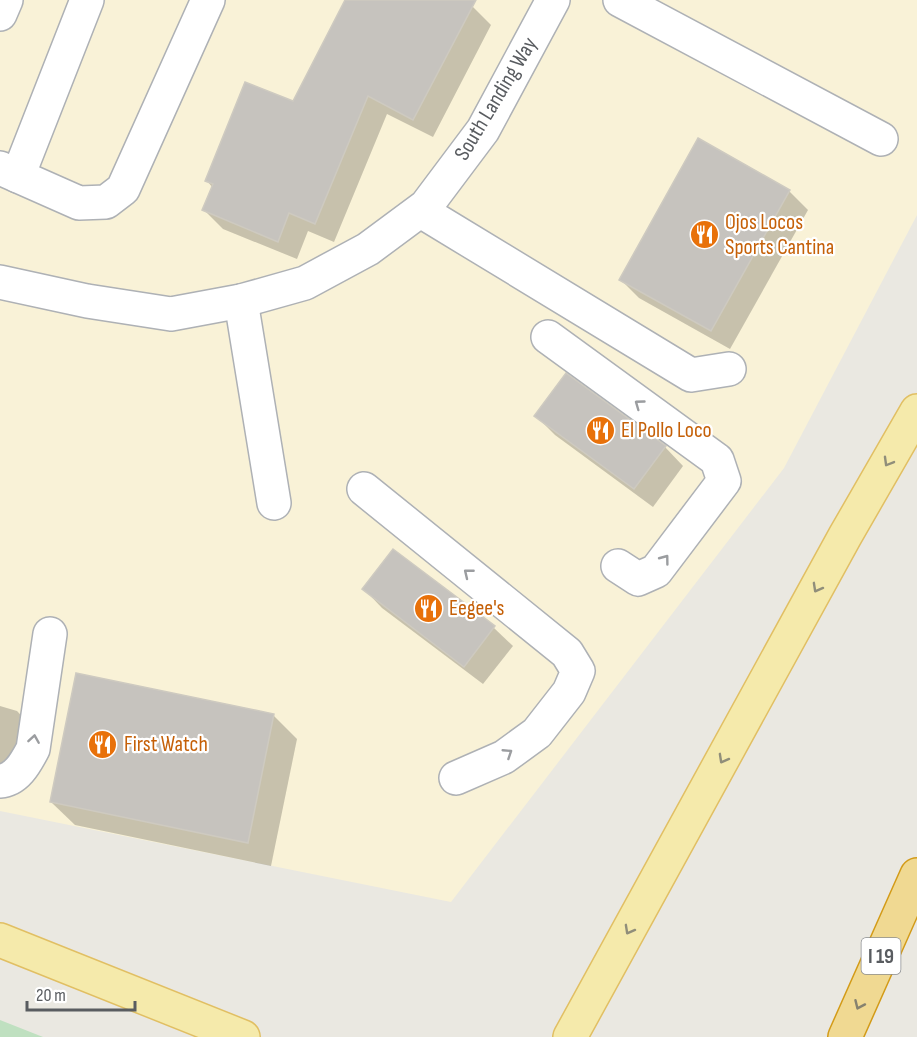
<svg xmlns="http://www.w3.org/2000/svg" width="917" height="1037" font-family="'Sofia Sans Condensed',sans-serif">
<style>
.commercial{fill:#f9f2d7}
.green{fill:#bfe0c0}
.shadow{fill:#0003}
.building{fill:#c6c3be;stroke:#cecac0;stroke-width:1.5}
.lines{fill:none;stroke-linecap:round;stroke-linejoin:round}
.minor-casing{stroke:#aeb1b5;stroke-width:36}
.major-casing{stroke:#e1bf63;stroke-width:36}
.highway-casing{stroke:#d39b18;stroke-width:36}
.minor{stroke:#fff;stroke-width:33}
.major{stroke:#f5eaab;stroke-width:33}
.highway{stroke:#f0d992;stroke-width:33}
.oneway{stroke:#9b9da0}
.oneway2{stroke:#908e7a}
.oneway3{stroke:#86826f}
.labels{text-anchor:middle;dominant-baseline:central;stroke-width:4.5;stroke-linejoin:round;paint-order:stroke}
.shield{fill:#fff;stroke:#8b8d90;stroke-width:1.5}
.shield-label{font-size:21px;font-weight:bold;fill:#595c60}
.street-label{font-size:22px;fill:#595c60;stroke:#fff}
.food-label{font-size:22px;fill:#c56008;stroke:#fff;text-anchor:start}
</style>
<rect width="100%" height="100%" fill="#eae8e1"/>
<!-- commercial -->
<polygon class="commercial" points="0,0 917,0 917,215 784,468 451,902 0,811"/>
<!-- green -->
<polygon class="green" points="0,1020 43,1037 0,1037"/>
<!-- shadow -->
<g class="shadow">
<polygon points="347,0 459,0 472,6 491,25 433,137 387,114 334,242 308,231 297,259 223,229 204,210 213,188 207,181 293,103"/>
<polygon points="789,191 808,210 730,349 639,298 620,279"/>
<polygon points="536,416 665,447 683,466 653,507 555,435"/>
<polygon points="393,551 494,628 513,646 483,684 382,608 364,589"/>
<polygon points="77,675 274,716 297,739 271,866 75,825 51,802"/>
<polygon points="0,706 17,711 35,730 0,782"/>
</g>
<!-- building -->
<g class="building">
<polygon points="345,0 476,0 413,120 368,96 315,224 289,213 278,242 202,210 213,184 205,181 245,82 293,101"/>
<polygon points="698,138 790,190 711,331 619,280"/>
<polygon points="566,373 666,446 634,489 534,416"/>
<polygon points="393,549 495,626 464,667 362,589"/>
<polygon points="76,673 274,714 248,843 50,802"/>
</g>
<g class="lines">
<defs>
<g id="minor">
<polyline points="620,0 881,139"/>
<polyline points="0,14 6,0"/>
<polyline points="0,168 79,203 106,202 123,189 208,0"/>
<polyline points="18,176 87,0"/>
<polyline points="421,211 691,375 729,369"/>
<polyline points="0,282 87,301 171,314 241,301 305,283 368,249 426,206 483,130 553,0"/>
<polyline points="241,301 274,503"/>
<polyline points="548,337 717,460 724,481 656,571 638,579 618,566"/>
<polyline points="364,489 567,653 578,671 569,692 537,733 504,757 456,778"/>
<path d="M0 781C17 780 26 762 33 749L50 634"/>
</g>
<g id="major">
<polyline points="0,940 243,1037"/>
<polyline points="570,1037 845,536 917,411"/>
</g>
<polyline id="highway" points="845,1037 917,875"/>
</defs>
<!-- minor casing -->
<use href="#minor" class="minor-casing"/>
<!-- major casing -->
<use href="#major" class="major-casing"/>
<!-- highway casing -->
<use href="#highway" class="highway-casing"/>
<!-- minor -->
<use href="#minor" class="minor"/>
<!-- major -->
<use href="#major" class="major"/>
<!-- highway -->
<use href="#highway" class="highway"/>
</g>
<!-- one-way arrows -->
<defs><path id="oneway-chevron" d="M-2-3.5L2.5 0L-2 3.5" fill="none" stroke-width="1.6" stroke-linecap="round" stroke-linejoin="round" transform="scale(1.5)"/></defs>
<g class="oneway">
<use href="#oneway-chevron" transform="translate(639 404) rotate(-144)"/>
<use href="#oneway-chevron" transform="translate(665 559) rotate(-53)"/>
<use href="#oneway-chevron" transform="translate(468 573) rotate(-141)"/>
<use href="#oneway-chevron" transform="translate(34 739) rotate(-81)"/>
<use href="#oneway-chevron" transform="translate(508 753) rotate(-33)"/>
</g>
<g class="oneway2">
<use href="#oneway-chevron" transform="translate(888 462) rotate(120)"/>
<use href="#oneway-chevron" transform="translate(817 588) rotate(119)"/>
<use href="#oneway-chevron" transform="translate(723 759) rotate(119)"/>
<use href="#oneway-chevron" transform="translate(629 930) rotate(119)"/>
</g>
<use class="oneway3" href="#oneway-chevron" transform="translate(859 1005) rotate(114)"/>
<!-- icons -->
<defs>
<symbol id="restaurant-disc" viewBox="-11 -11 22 22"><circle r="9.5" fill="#e8710a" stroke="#fff"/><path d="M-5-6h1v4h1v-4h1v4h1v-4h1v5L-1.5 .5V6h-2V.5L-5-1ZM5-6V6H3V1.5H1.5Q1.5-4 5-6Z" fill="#fff"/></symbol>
</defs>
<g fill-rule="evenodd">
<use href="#restaurant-disc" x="688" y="218" width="33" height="33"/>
<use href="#restaurant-disc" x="584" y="414" width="33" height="33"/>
<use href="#restaurant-disc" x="412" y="592" width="33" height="33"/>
<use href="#restaurant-disc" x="86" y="728" width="33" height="33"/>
</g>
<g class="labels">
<!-- shield labels -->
<rect class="shield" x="861.5" y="938" width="39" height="36" rx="4.5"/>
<g class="shield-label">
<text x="881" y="956">I 19</text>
</g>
<!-- street labels -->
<g class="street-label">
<text transform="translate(496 99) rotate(-59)">South Landing Way</text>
</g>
<!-- food labels -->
<g class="food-label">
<text x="725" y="222">Ojos Locos<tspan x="725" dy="25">Sports Cantina</tspan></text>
<text x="621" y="430">El Pollo Loco</text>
<text x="449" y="608">Eegee's</text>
<text x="124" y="744">First Watch</text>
</g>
</g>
<!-- scale -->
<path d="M27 1001v9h108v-9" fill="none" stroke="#595c60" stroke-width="3"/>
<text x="36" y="1001" font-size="18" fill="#595c60" stroke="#ffffff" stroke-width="4.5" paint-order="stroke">20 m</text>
</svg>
